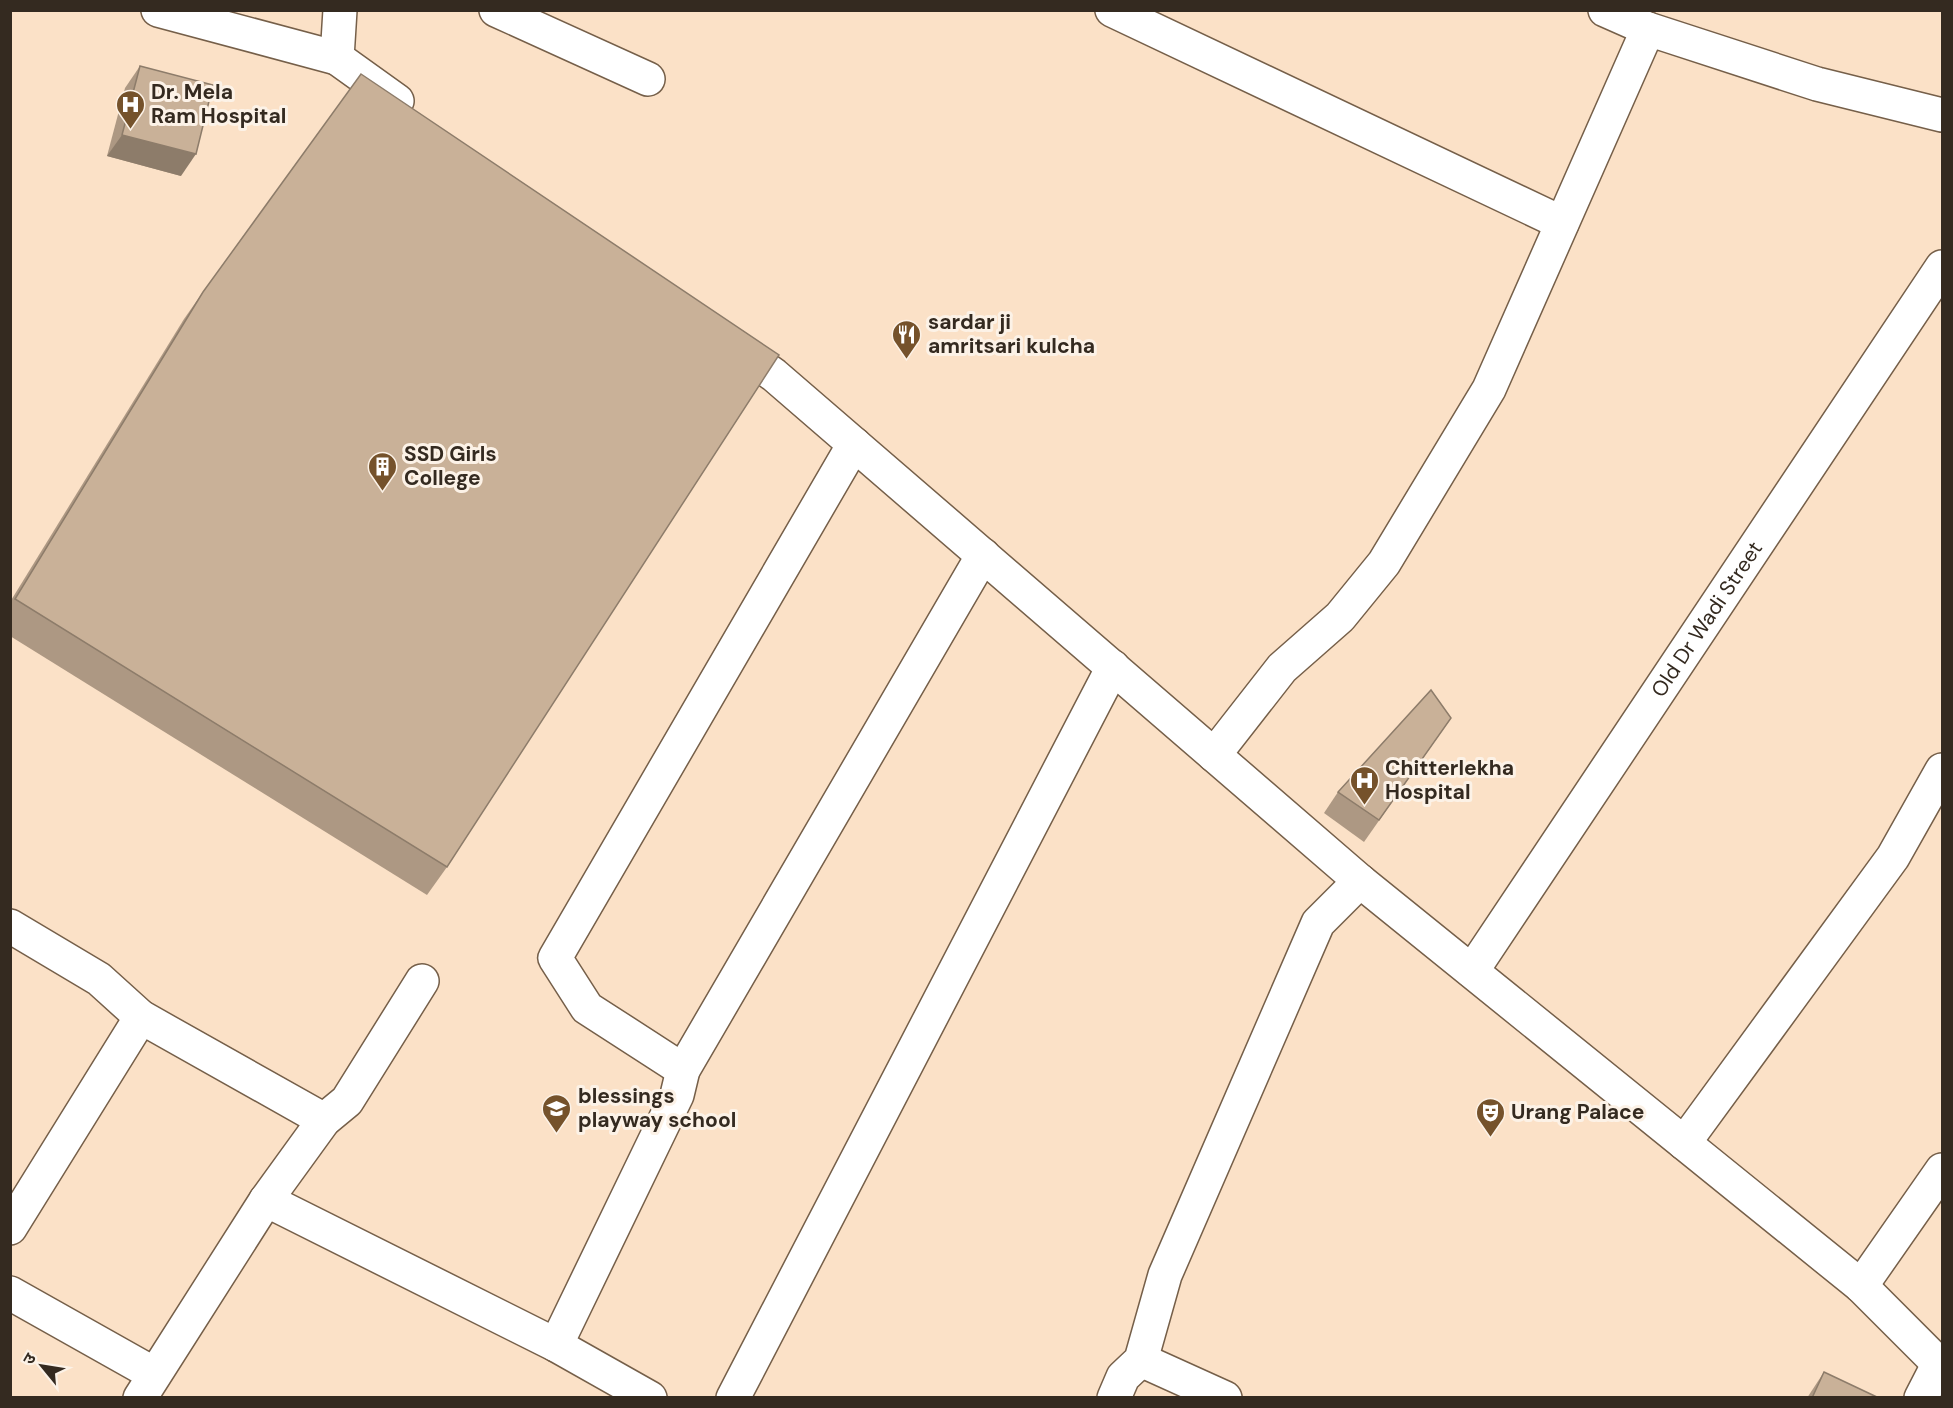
<svg xmlns="http://www.w3.org/2000/svg" width="1953" height="1408" font-family="'DM Sans','Noto Sans Devanagari',sans-serif">
<style>
.lines{fill:none;stroke-linecap:round;stroke-linejoin:round}
.street-casing{stroke:#755f49;stroke-width:36}
.secondary-casing{stroke:#755f49;stroke-width:36}
.street{stroke:#fff;stroke-width:33}
.secondary{stroke:#fff;stroke-width:33}
.wall{fill:#ad9883}
.shaded-wall{fill:#8d7c6a}
.building{fill:#c9b198;stroke:#8d7c6a;stroke-width:1.5}
.labels{text-anchor:middle;dominant-baseline:central;stroke-width:6;stroke-linejoin:round;paint-order:stroke}
.poi-label{font-size:21px;font-weight:bold;fill:#342a20;stroke:#fcf2e7;text-anchor:start}
.street-label{font-size:21px;fill:#342a20;stroke:#fcf2e7}
</style>
<rect width="100%" height="100%" fill="#fbe1c7"/>
<g class="lines">
<defs>
<g id="street">
<polyline points="496,10 648,79"/>
<polyline points="1112,10 1562,223"/>
<polyline points="1605,10 1648,29"/>
<polyline points="1214,755 1282,668 1340,617 1384,563 1489,389 1648,29 1817,84 1942,115"/>
<polyline points="10,926 99,979 141,1017 324,1120"/>
<path id="s1" d="M1472 971 1942 267"/>
<polyline points="683,1070 587,1008 555,958 854,444"/>
<polyline points="1684,1143 1893,857 1942,770"/>
<polyline points="266,1200 556,1345 650,1398"/>
<polyline points="10,1228 141,1017"/>
<polyline points="1861,1286 1942,1170"/>
<polyline points="10,1293 154,1374"/>
<polyline points="556,1345 677,1095 683,1070 983,555"/>
<polyline points="1141,1360 1225,1398"/>
<polyline points="140,1398 266,1200 324,1120 347,1101 422,981"/>
<polyline points="733,1398 1113,667"/>
<polyline points="1114,1398 1123,1377 1141,1360 1165,1275 1318,923 1360,881"/>
<polyline points="1921,1398 1939,1363"/>
</g>
<g id="secondary">
<polyline points="158,10 337,58"/>
<polyline points="340,10 337,58 397,101"/>
<polyline points="732,345 774,375 1360,881 1861,1286 1942,1367"/>
</g>
</defs>
<!-- street casing -->
<use href="#street" class="street-casing"/>
<!-- secondary casing -->
<use href="#secondary" class="secondary-casing"/>
<!-- street -->
<use href="#street" class="street"/>
<!-- secondary -->
<use href="#secondary" class="secondary"/>
</g>
<!-- wall -->
<g class="wall">
<polygon points="140,66 181,176 107,156 125,88"/>
<polygon points="203,292 447,867 427,895 10,636 10,602 184,319"/>
<polygon points="1451,718 1364,842 1324,813 1338,792"/>
<polygon points="1824,1372 1879,1398 1807,1398"/>
</g>
<!-- shaded-wall -->
<polygon class="shaded-wall" points="122,135 196,154 181,176 107,156"/>
<!-- building -->
<g class="building">
<polygon points="140,66 213,85 196,154 122,135"/>
<polygon points="361,74 779,355 447,867 15,599 203,292"/>
<polygon points="1431,690 1451,718 1379,820 1338,792"/>
<polygon points="1824,1372 1879,1398 1812,1398"/>
</g>
<!-- icons -->
<defs>
<symbol id="hospital-pin" viewBox="-11 -11 22 30"><path d="M0 17L-7.5 6A9.5 9.5 0 1 1 7.5 6Z" fill="#75522b" stroke="#fcf2e7"/><path d="M-5-5h3v3.5h4V-5h3V5h-3V1.5h-4V5h-3Z" fill="#fff"/></symbol>
<symbol id="restaurant-pin" viewBox="-11 -11 22 30"><path d="M0 17L-7.5 6A9.5 9.5 0 1 1 7.5 6Z" fill="#75522b" stroke="#fcf2e7"/><path d="M-5-6h1v4h1v-4h1v4h1v-4h1v5L-1.5 .5V6h-2V.5L-5-1ZM5-6V6H3V1.5H1.5Q1.5-4 5-6Z" fill="#fff"/></symbol>
<symbol id="building-pin" viewBox="-11 -11 22 30"><path d="M0 17L-7.5 6A9.5 9.5 0 1 1 7.5 6Z" fill="#75522b" stroke="#fcf2e7"/><path d="M-4-6H4V6H1V3H-1V6H-4ZM-2.5-4.3h1.7v1.8h-1.7ZM.8-4.3h1.7v1.8H.8ZM-2.5-1h1.7V.8h-1.7ZM.8-1h1.7V.8H.8Z" fill="#fff"/></symbol>
<symbol id="school-pin" viewBox="-11 -11 22 30"><path d="M0 17L-7.5 6A9.5 9.5 0 1 1 7.5 6Z" fill="#75522b" stroke="#fcf2e7"/><path d="M0-5L7-2L0 1L-7-2ZM-4 1L0 2.5L4 1V4Q0 6-4 4Z" fill="#fff"/></symbol>
<symbol id="theatre-pin" viewBox="-11 -11 22 30"><path d="M0 17L-7.5 6A9.5 9.5 0 1 1 7.5 6Z" fill="#75522b" stroke="#fcf2e7"/><path d="M-5-5.5Q0-4 5-5.5V0Q5 5 0 6Q-5 5-5 0ZM-3.3-2.5H-1v1.5H-3.3ZM1-2.5H3.3v1.5H1ZM-2.8 1Q0 5.5 2.8 1Z" fill="#fff"/></symbol>
</defs>
<g fill-rule="evenodd">
<use href="#hospital-pin" x="114" y="88" width="33" height="45"/>
<use href="#restaurant-pin" x="890" y="318" width="33" height="45"/>
<use href="#building-pin" x="366" y="450" width="33" height="45"/>
<use href="#hospital-pin" x="1348" y="764" width="33" height="45"/>
<use href="#school-pin" x="540" y="1092" width="33" height="45"/>
<use href="#theatre-pin" x="1474" y="1096" width="33" height="45"/>
</g>
<g class="labels">
<!-- poi labels -->
<g class="poi-label">
<text x="151" y="92">Dr. Mela<tspan x="151" dy="24">Ram Hospital</tspan></text>
<text x="928" y="322">sardar ji<tspan x="928" dy="24">amritsari kulcha</tspan></text>
<text x="404" y="454">SSD Girls<tspan x="404" dy="24">College</tspan></text>
<text x="1385" y="768">Chitterlekha<tspan x="1385" dy="24">Hospital</tspan></text>
<text x="578" y="1096">blessings<tspan x="578" dy="24">playway school</tspan></text>
<text x="1511" y="1112">Urang Palace</text>
</g>
<!-- street labels -->
<g class="street-label">
<text stroke="none"><textPath href="#s1" startOffset="423">Old Dr Wadi Street</textPath></text>
</g>
</g>
<!-- border -->
<rect width="1953" height="1408" fill="none" stroke="#342a20" stroke-width="24"/>
<!-- north arrow -->
<g transform="translate(42 1366) rotate(300)" stroke="#fcf2e7" stroke-width="4.5" paint-order="stroke">
<path d="M0-4.5L10 22L0 15L-10 22Z" fill="#342a20"/>
<text y="-9" font-size="16" font-weight="bold" text-anchor="middle" fill="#342a20">उ</text>
</g>
</svg>
